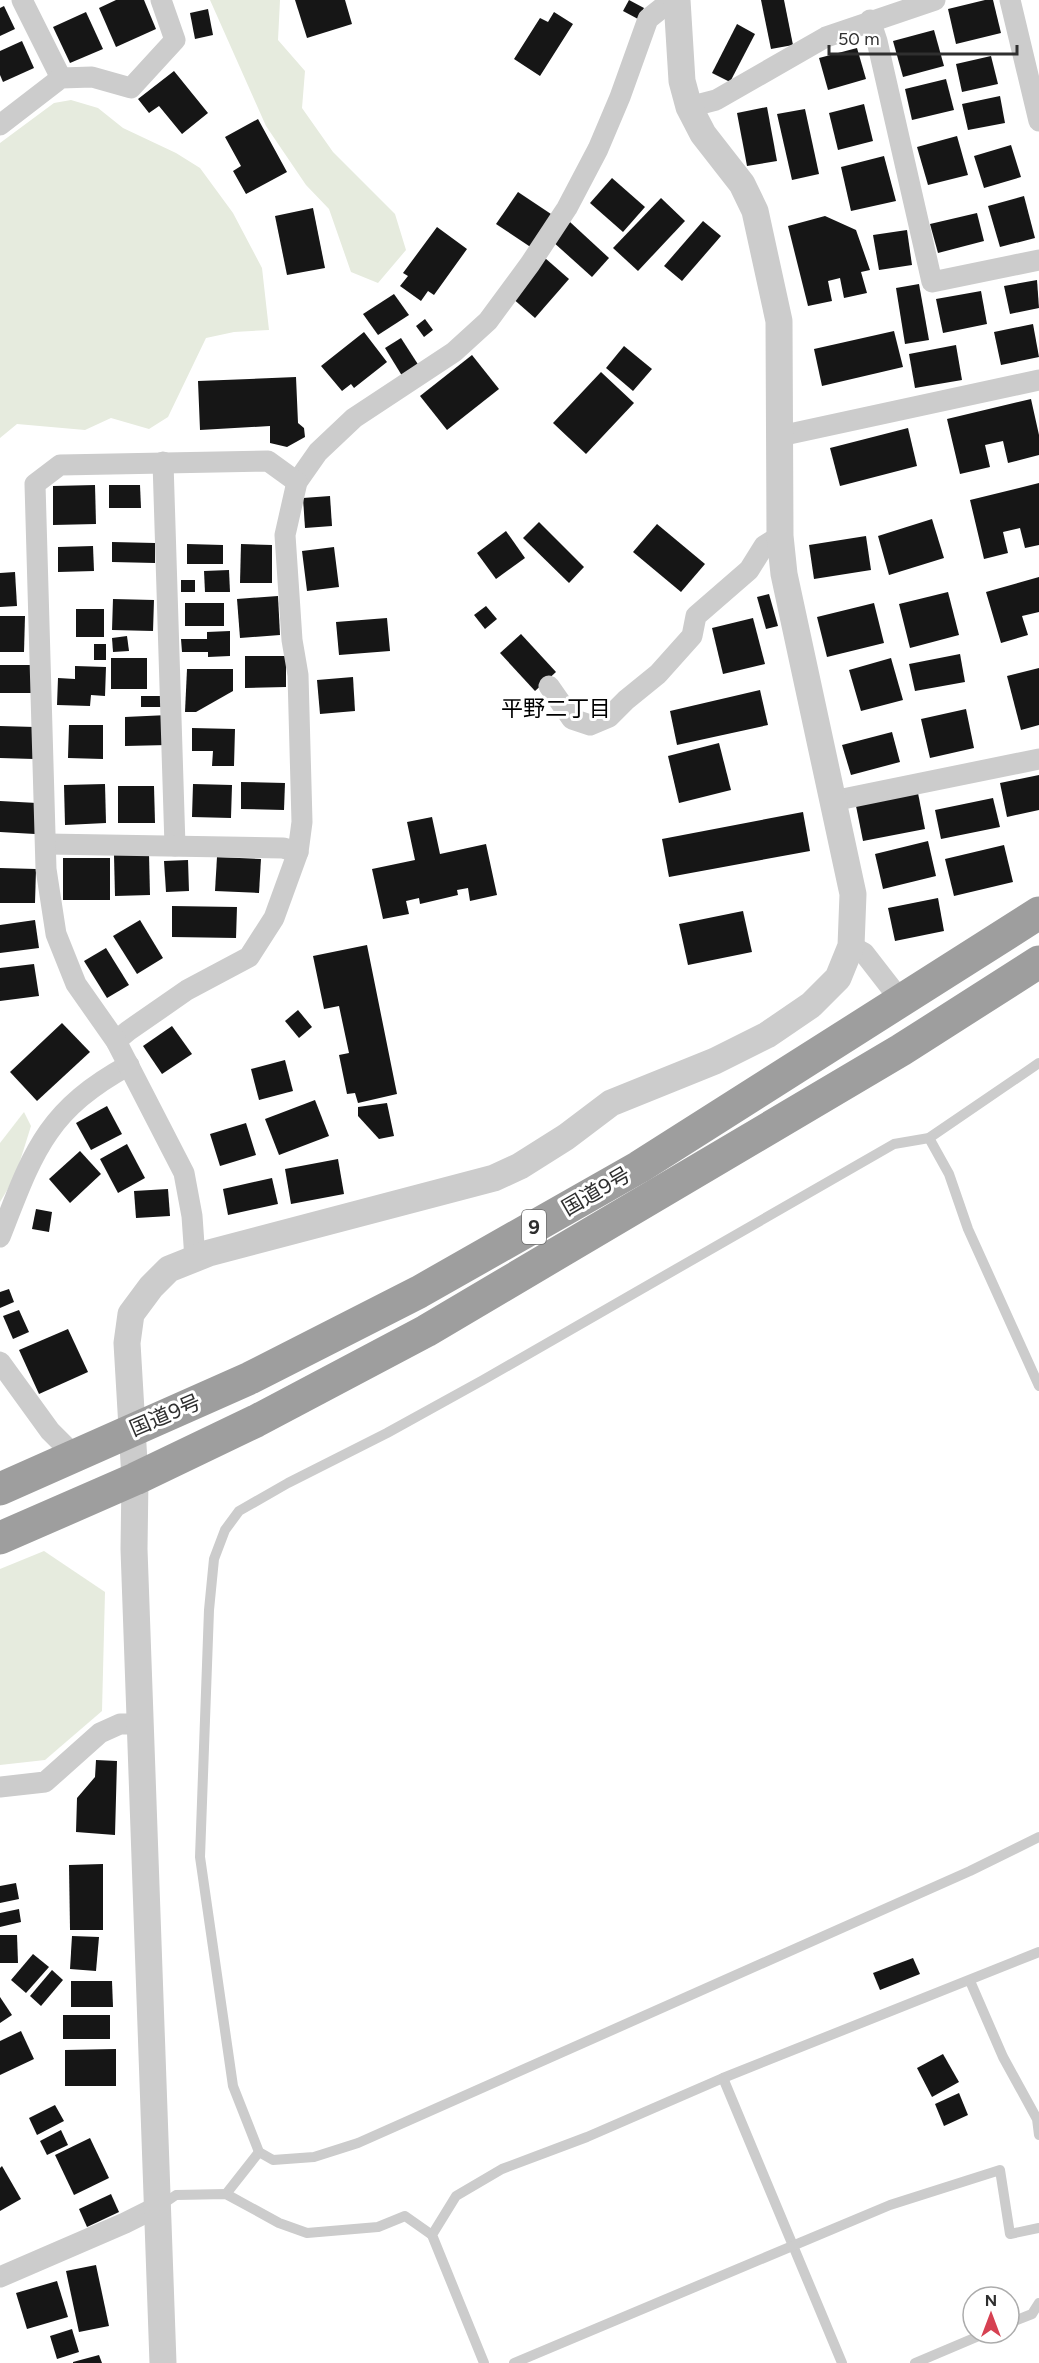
<svg xmlns="http://www.w3.org/2000/svg" width="1039" height="2363" font-family="Figtree,'Noto Sans JP',sans-serif">
<style>
.green{fill:#e6ebde}
.building{fill:#161616}
.lines{fill:none;stroke-linecap:round;stroke-linejoin:round}
.service{stroke:#ccc;stroke-width:10}
.minor{stroke:#ccc;stroke-width:21}
.tertiary{stroke:#ccc;stroke-width:27}
.trunk{stroke:#9e9e9e;stroke-width:33}
.labels{text-anchor:middle;dominant-baseline:central;stroke-width:6;stroke-linejoin:round;paint-order:stroke}
.shield{fill:#fff;stroke:#6d6d6d;stroke-width:1.5}
.shield-label{font-size:20px;font-weight:bold;fill:#2f2f2f}
.street-label{font-size:21px;fill:#2f2f2f;stroke:#fff}
.neighbourhood-label{font-size:22px;fill:#000;stroke:#fff}
</style>
<rect width="100%" height="100%" fill="#fff"/>
<!-- green -->
<g class="green">
<polygon points="210,0 280,0 278,40 305,71 302,108 333,152 395,214 406,250 378,283 351,272 329,209 306,185 266,126"/>
<polygon points="71,100 98,108 123,128 176,153 200,168 233,213 262,268 269,330 234,332 206,338 168,417 149,429 111,418 85,430 17,424 0,438 0,143 54,103"/>
<polygon points="24,1112 31,1126 15,1177 0,1202 0,1143"/>
<polygon points="44,1551 105,1592 102,1711 45,1760 0,1765 0,1569"/>
</g>
<!-- building -->
<g class="building">
<polygon points="116,0 144,0 156,29 116,47 99,8"/>
<polygon points="295,0 345,0 352,24 307,38"/>
<polygon points="629,0 644,8 638,19 623,11"/>
<polygon points="761,0 784,0 793,45 771,49"/>
<polygon points="985,0 993,0 1001,33 956,44 948,9"/>
<polygon points="4,6 15,29 0,36 0,8"/>
<polygon points="208,9 213,35 195,39 190,13"/>
<polygon points="86,12 103,49 70,63 53,27"/>
<polygon points="554,12 573,24 540,76 514,59 540,18 548,22"/>
<polygon points="737,24 755,34 730,82 712,73"/>
<polygon points="934,30 944,66 903,77 893,41"/>
<polygon points="22,41 34,68 3,82 0,75 0,51"/>
<polygon points="857,48 866,79 828,90 819,58"/>
<polygon points="991,56 998,84 962,92 956,64"/>
<polygon points="174,71 208,113 182,134 159,106 149,113 138,99"/>
<polygon points="946,79 954,110 912,120 905,89"/>
<polygon points="1000,96 1005,123 968,130 962,104"/>
<polygon points="864,104 873,141 838,150 829,113"/>
<polygon points="767,107 777,161 747,166 737,113"/>
<polygon points="805,109 819,174 792,180 777,114"/>
<polygon points="258,119 287,172 246,194 233,171 241,166 225,137"/>
<polygon points="957,136 968,175 928,185 917,147"/>
<polygon points="1011,145 1021,177 984,188 974,156"/>
<polygon points="884,156 896,201 851,211 841,167"/>
<polygon points="612,178 645,207 623,232 590,203"/>
<polygon points="518,192 554,216 532,248 496,224"/>
<polygon points="1024,196 1035,238 1000,247 988,206"/>
<polygon points="661,198 685,221 638,271 613,248"/>
<polygon points="313,208 325,268 287,275 275,216"/>
<polygon points="977,213 984,241 938,253 930,224"/>
<polygon points="825,216 856,230 870,270 861,272 867,293 844,298 840,278 828,281 832,301 808,306 788,226"/>
<polygon points="703,221 721,236 682,281 664,266"/>
<polygon points="570,222 609,258 592,277 552,241"/>
<polygon points="437,227 467,249 434,295 428,291 421,301 400,286 408,276 403,273"/>
<polygon points="907,230 912,265 879,270 873,235"/>
<polygon points="545,258 569,279 535,318 511,297"/>
<polygon points="1037,280 1039,308 1010,314 1004,286"/>
<polygon points="919,284 929,340 905,344 896,288"/>
<polygon points="981,291 987,324 943,333 936,299"/>
<polygon points="394,294 409,315 378,335 363,314"/>
<polygon points="425,319 433,330 424,337 416,326"/>
<polygon points="1033,324 1039,357 1001,365 994,332"/>
<polygon points="894,331 903,367 822,386 814,349"/>
<polygon points="364,332 387,362 354,388 351,384 342,391 321,366"/>
<polygon points="401,338 421,369 404,379 385,348"/>
<polygon points="956,345 962,380 915,388 909,354"/>
<polygon points="624,346 652,369 633,391 606,368"/>
<polygon points="472,355 499,389 447,430 420,396"/>
<polygon points="601,372 634,403 586,454 553,423"/>
<polygon points="296,377 298,423 304,428 305,437 287,447 270,443 270,426 200,430 198,381"/>
<polygon points="1031,399 1039,435 1039,455 1008,463 1003,441 985,445 990,467 960,474 947,419"/>
<polygon points="908,428 917,466 840,486 830,448"/>
<polygon points="1039,483 1039,545 1025,548 1020,528 1003,532 1008,553 984,559 970,500"/>
<polygon points="95,485 96,524 53,525 53,486"/>
<polygon points="109,485 140,485 141,508 109,508"/>
<polygon points="330,496 332,526 305,528 303,498"/>
<polygon points="932,519 944,558 889,575 878,536"/>
<polygon points="539,522 584,567 569,583 523,538"/>
<polygon points="657,524 705,564 681,592 633,552"/>
<polygon points="506,531 525,558 496,579 477,553"/>
<polygon points="866,536 871,570 814,579 809,545"/>
<polygon points="112,542 155,543 155,563 112,562"/>
<polygon points="187,544 223,545 223,564 187,564"/>
<polygon points="241,544 272,545 272,583 240,583"/>
<polygon points="93,546 94,571 58,572 58,547"/>
<polygon points="334,547 339,587 307,591 302,551"/>
<polygon points="229,570 230,592 205,592 204,571"/>
<polygon points="15,572 17,606 0,607 0,573"/>
<polygon points="1039,577 1039,612 1022,616 1028,635 1001,643 986,592"/>
<rect x="181" y="580" width="14" height="12"/>
<polygon points="948,592 959,635 910,648 899,604"/>
<polygon points="769,594 778,626 766,629 757,597"/>
<polygon points="278,596 280,635 240,638 237,599"/>
<polygon points="113,599 154,600 153,631 112,630"/>
<rect x="185" y="603" width="39" height="23"/>
<polygon points="874,603 884,643 827,657 817,617"/>
<polygon points="486,606 497,619 485,629 474,615"/>
<rect x="76" y="609" width="28" height="28"/>
<polygon points="0,616 25,616 24,652 0,652"/>
<polygon points="387,618 390,651 339,655 336,622"/>
<polygon points="753,618 765,664 723,674 712,628"/>
<polygon points="230,631 230,656 208,657 208,652 182,652 181,639 207,639 207,632"/>
<polygon points="521,634 556,672 535,691 500,653"/>
<polygon points="127,636 129,651 113,652 112,638"/>
<rect x="94" y="644" width="12" height="16"/>
<polygon points="960,654 965,682 915,691 909,664"/>
<polygon points="245,656 286,656 286,687 245,688"/>
<rect x="111" y="658" width="36" height="31"/>
<polygon points="891,658 903,700 861,711 849,670"/>
<rect x="0" y="665" width="32" height="28"/>
<polygon points="75,666 106,667 105,696 91,695 90,706 57,705 58,678 75,679"/>
<polygon points="1039,668 1039,725 1021,730 1007,676"/>
<polygon points="187,669 233,669 233,691 196,712 185,712"/>
<polygon points="353,677 355,711 320,714 317,680"/>
<polygon points="760,690 768,725 677,745 670,711"/>
<rect x="141" y="696" width="21" height="11"/>
<polygon points="966,709 974,748 930,758 921,719"/>
<polygon points="168,715 168,745 125,746 125,717"/>
<polygon points="69,725 103,725 103,759 68,758"/>
<polygon points="0,726 35,727 34,759 0,758"/>
<polygon points="192,728 235,729 234,766 212,766 213,751 192,751"/>
<polygon points="892,732 900,762 851,775 842,745"/>
<polygon points="719,743 731,790 679,803 668,756"/>
<polygon points="1039,775 1039,810 1007,817 1000,783"/>
<polygon points="241,782 285,783 284,810 241,809"/>
<polygon points="105,784 106,823 65,825 64,785"/>
<polygon points="193,784 232,785 231,818 192,817"/>
<polygon points="118,786 154,786 155,823 118,823"/>
<polygon points="918,793 925,829 863,841 856,806"/>
<polygon points="993,798 1000,827 941,839 935,810"/>
<polygon points="0,801 37,803 35,834 0,832"/>
<polygon points="803,812 810,851 669,877 662,839"/>
<polygon points="432,817 440,854 486,844 497,895 470,901 468,888 457,890 458,895 420,904 419,898 406,901 409,914 383,919 372,869 415,860 407,822"/>
<polygon points="928,841 936,876 883,889 875,854"/>
<polygon points="1004,845 1013,882 954,896 945,859"/>
<polygon points="149,854 150,895 115,896 114,855"/>
<polygon points="217,857 261,859 259,893 215,891"/>
<rect x="63" y="858" width="47" height="42"/>
<polygon points="188,860 189,891 166,892 164,861"/>
<polygon points="0,868 36,869 35,903 0,903"/>
<polygon points="938,898 944,931 895,941 888,908"/>
<polygon points="172,906 237,907 236,938 172,937"/>
<polygon points="743,911 752,952 688,965 679,924"/>
<polygon points="35,920 39,948 0,953 0,925"/>
<polygon points="140,920 163,958 137,974 113,936"/>
<polygon points="367,945 397,1094 358,1103 355,1093 347,1094 339,1055 349,1053 339,1006 324,1009 313,956"/>
<polygon points="106,948 129,985 107,998 84,961"/>
<polygon points="34,964 39,996 0,1001 0,968"/>
<polygon points="298,1010 312,1027 299,1038 285,1021"/>
<polygon points="62,1023 90,1052 37,1101 10,1072"/>
<polygon points="172,1026 192,1054 162,1074 143,1046"/>
<polygon points="285,1060 293,1091 259,1100 251,1069"/>
<polygon points="315,1100 329,1136 279,1155 265,1119"/>
<polygon points="387,1103 394,1136 379,1139 358,1116 358,1107"/>
<polygon points="107,1106 122,1134 91,1150 76,1123"/>
<polygon points="246,1123 256,1155 220,1166 210,1134"/>
<polygon points="127,1144 145,1178 118,1193 100,1159"/>
<polygon points="80,1151 101,1174 70,1203 49,1179"/>
<polygon points="338,1159 344,1194 291,1204 285,1169"/>
<polygon points="272,1178 278,1204 228,1215 223,1189"/>
<polygon points="168,1189 170,1216 136,1218 134,1191"/>
<polygon points="36,1209 52,1212 49,1232 32,1229"/>
<polygon points="9,1289 14,1302 0,1308 0,1292"/>
<polygon points="19,1310 29,1332 13,1339 3,1316"/>
<polygon points="68,1329 88,1372 39,1394 19,1350"/>
<polygon points="96,1760 117,1761 115,1835 76,1832 77,1798 95,1777"/>
<polygon points="103,1864 103,1930 70,1930 69,1865"/>
<polygon points="16,1883 19,1899 0,1903 0,1886"/>
<polygon points="19,1909 21,1922 0,1927 0,1913"/>
<polygon points="0,1935 17,1935 18,1963 0,1963"/>
<polygon points="72,1936 99,1937 96,1971 70,1969"/>
<polygon points="33,1954 49,1967 26,1993 11,1980"/>
<polygon points="913,1958 920,1974 880,1990 873,1973"/>
<polygon points="52,1970 63,1980 41,2006 30,1996"/>
<polygon points="71,1981 112,1981 113,2007 71,2007"/>
<polygon points="0,1997 12,2015 0,2023"/>
<rect x="63" y="2015" width="47" height="24"/>
<polygon points="21,2031 34,2059 0,2075 0,2041"/>
<polygon points="116,2049 116,2086 65,2086 65,2050"/>
<polygon points="943,2054 959,2082 932,2097 917,2068"/>
<polygon points="959,2093 968,2115 944,2126 935,2104"/>
<polygon points="55,2105 64,2121 37,2135 29,2118"/>
<polygon points="61,2130 68,2145 47,2155 40,2141"/>
<polygon points="90,2138 109,2178 74,2195 55,2155"/>
<polygon points="2,2166 21,2199 0,2211 0,2168"/>
<polygon points="111,2194 119,2212 87,2227 79,2209"/>
<polygon points="96,2265 109,2326 79,2332 66,2271"/>
<polygon points="57,2281 68,2317 27,2329 16,2293"/>
<polygon points="72,2329 79,2352 57,2359 50,2336"/>
<polygon points="99,2355 102,2363 73,2363 73,2362"/>
</g>
<g class="lines">
<!-- service -->
<g class="service">
<polyline points="1039,1063 929,1138 894,1144 483,1380 387,1433 288,1483 239,1511 225,1530 214,1559 209,1610 200,1857 233,2086 259,2152 273,2160 314,2157 358,2143 970,1871 1039,1837"/>
<polyline points="929,1138 949,1174 968,1229 1039,1386"/>
<polyline points="970,1981 1003,2057 1037,2119 1039,2135"/>
<polyline points="723,2078 842,2363"/>
<polyline points="226,2194 259,2152"/>
<polyline points="160,2206 176,2195 226,2194 279,2223 307,2233 378,2227 405,2216 432,2235"/>
<polyline points="1009,2323 1032,2314 1039,2303"/>
<polyline points="484,2363 432,2235 456,2196 502,2169 587,2137 723,2078 1039,1952"/>
<polyline points="514,2363 890,2205 1000,2170 1010,2234 1039,2228"/>
<polyline points="915,2363 986,2333"/>
</g>
<!-- minor -->
<g class="minor">
<polyline points="22,0 61,78"/>
<polyline points="1010,0 1039,121"/>
<polyline points="870,20 877,41 932,282 1039,260"/>
<polyline points="689,107 716,100 826,37 935,0"/>
<polyline points="0,125 61,78 92,77 131,88 175,40 161,0"/>
<polyline points="780,436 1039,380"/>
<polyline points="163,462 175,846"/>
<polyline points="549,686 572,719 590,725 609,717 626,700 658,674 692,636 696,616 749,570 764,546 780,536"/>
<polyline points="833,801 1039,759"/>
<polyline points="47,844 283,848 298,852"/>
<polyline points="851,946 864,953 902,1002"/>
<polyline points="116,1041 128,1031 187,990 249,957 274,918 298,852 302,822 298,675 292,640 285,535 297,482 318,452 354,418 454,352 488,321 530,264 567,208 598,149 620,97 648,19 668,3 677,2"/>
<path d="M0 1237C33 1153 45 1111 129 1065"/>
<polyline points="195,1259 192,1216 184,1173 116,1041 76,984 56,934 46,869 35,484 60,465 268,461 297,482"/>
<polyline points="0,1362 50,1431 74,1455"/>
<polyline points="0,1787 45,1782 100,1733 120,1724 141,1724"/>
<polyline points="0,2277 125,2223 157,2207"/>
</g>
<!-- tertiary -->
<polyline class="tertiary" points="163,2363 134,1549 135,1479 127,1343 131,1314 151,1287 169,1269 209,1253 494,1178 520,1166 566,1137 611,1103 715,1061 767,1035 811,1005 838,978 851,946 853,894 784,574 780,536 779,321 755,211 742,184 703,134 689,107 682,81 677,0"/>
<!-- trunk -->
<g class="trunk">
<polyline points="0,1489 250,1378 419,1292 639,1167 1039,913"/>
<polyline points="0,1538 135,1479 256,1421 426,1331 901,1050 1039,962"/>
</g>
</g>
<g class="labels">
<!-- shield labels -->
<rect class="shield" x="522" y="1210" width="24" height="34" rx="4.5"/>
<g class="shield-label">
<text x="534" y="1227">9</text>
</g>
<!-- street labels -->
<g class="street-label">
<text transform="translate(596 1191) rotate(-30)">国道9号</text>
<text transform="translate(165 1415) rotate(-23)">国道9号</text>
</g>
<!-- neighbourhood labels -->
<g class="neighbourhood-label">
<text x="556" y="708">平野二丁目</text>
</g>
</g>
<!-- north arrow -->
<g transform="translate(991 2315)"><circle r="28" fill="#ffffff" stroke="#acacac" stroke-width="1.5"/>
<path d="M0-4.5L10 22L0 15L-10 22Z" fill="#d64152"/>
<text y="-9" font-size="16" font-weight="bold" text-anchor="middle" fill="#2f2f2f">N</text>
</g>
<!-- scale -->
<path d="M829 45v9h188v-9" fill="none" stroke="#2f2f2f" stroke-width="3"/>
<text x="838" y="45" font-size="18" fill="#2f2f2f" stroke="#ffffff" stroke-width="4.5" paint-order="stroke">50 m</text>
</svg>
